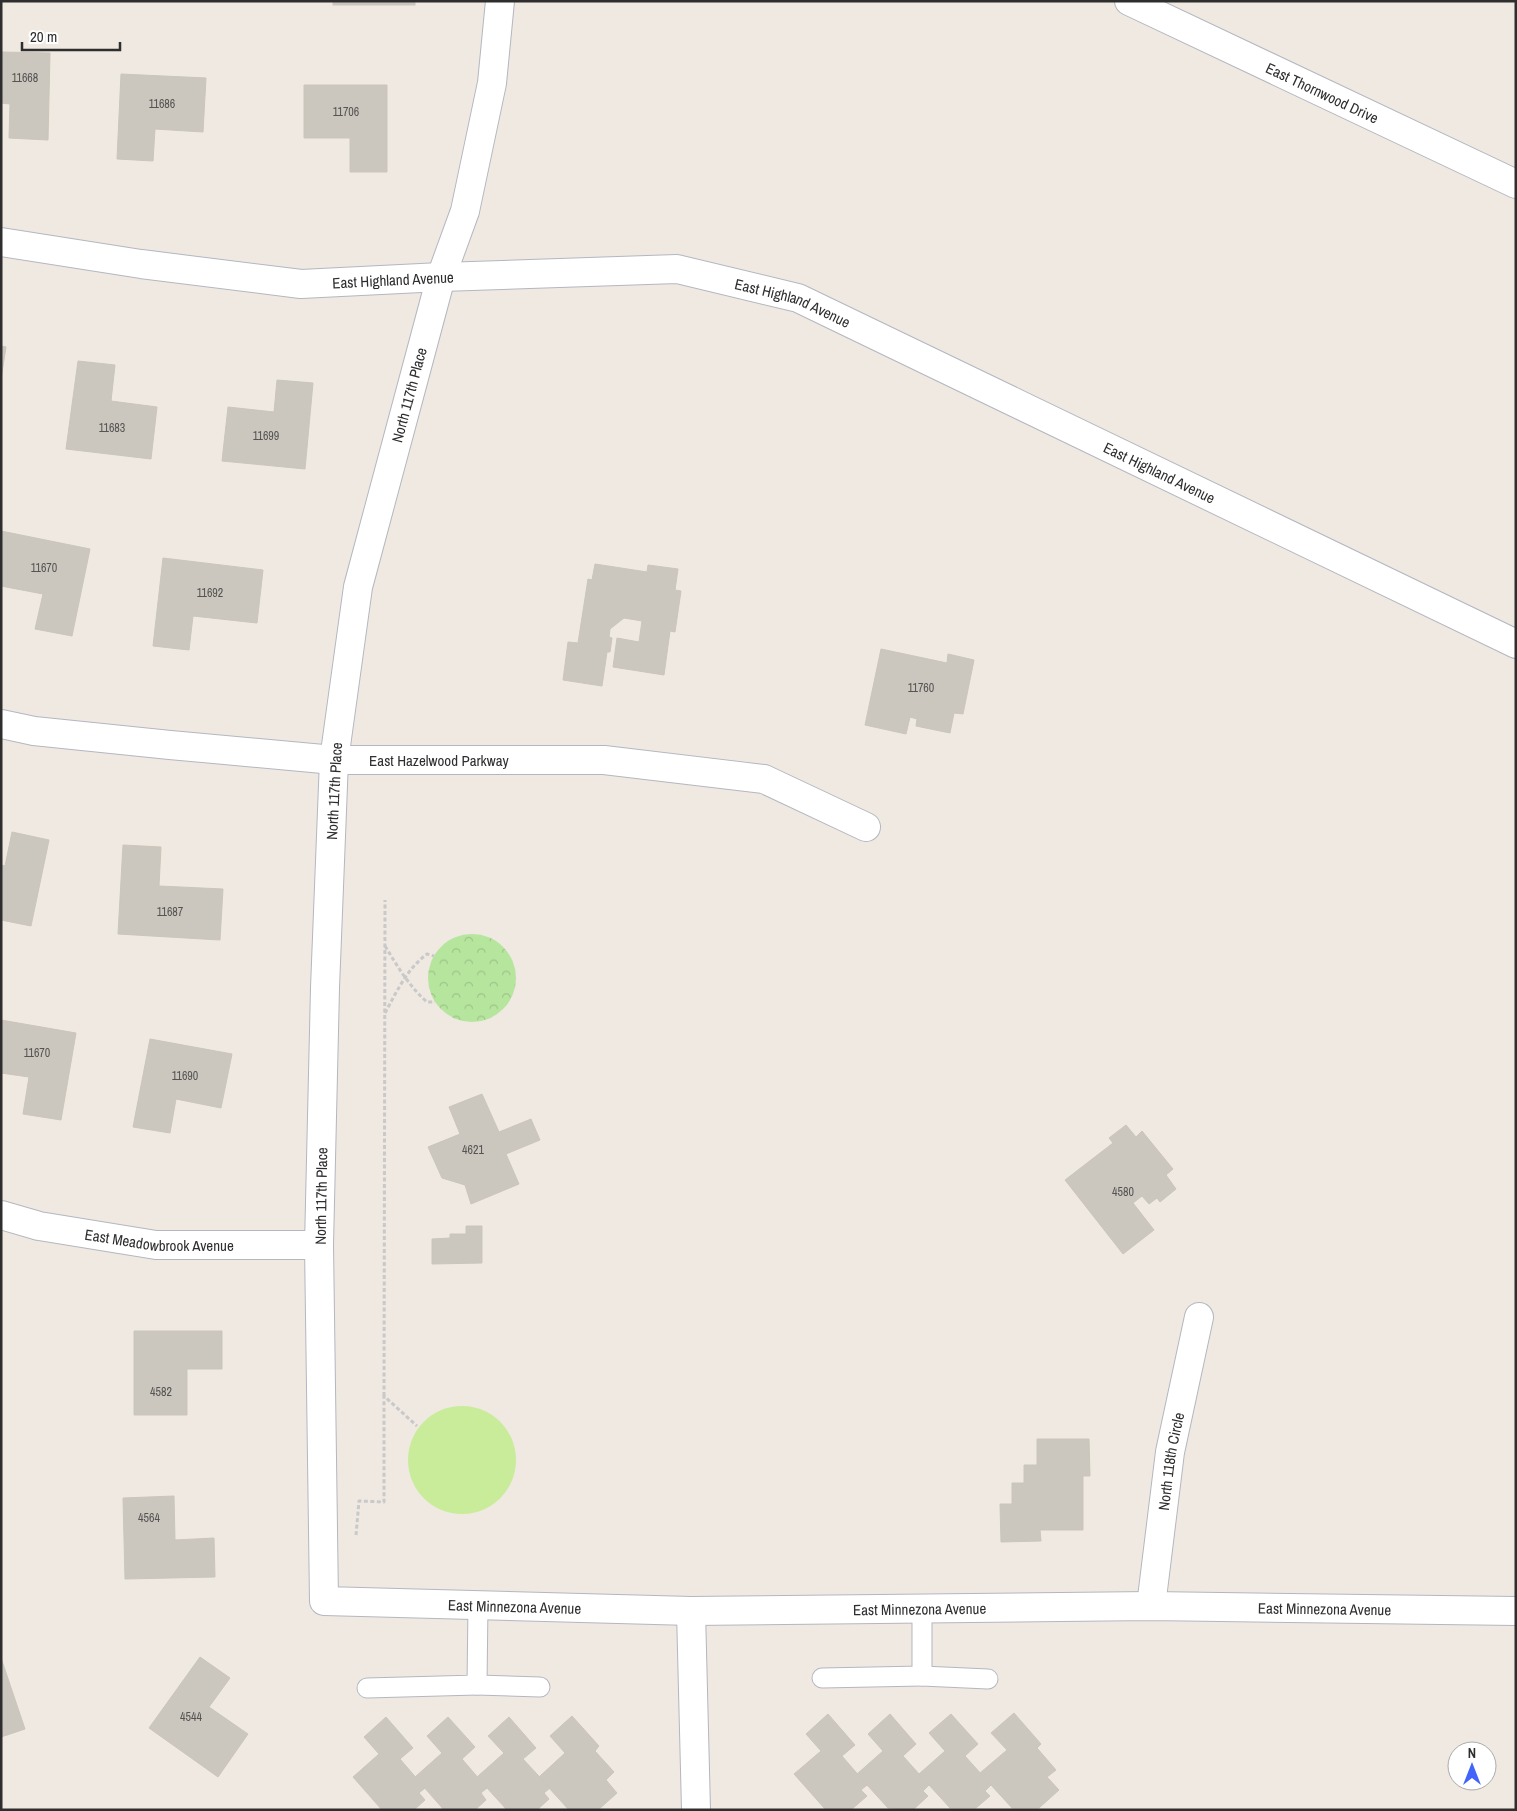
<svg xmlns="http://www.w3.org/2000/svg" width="1517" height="1811" font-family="'Archivo Narrow',sans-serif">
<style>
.park{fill:url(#park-crowns)}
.pitch{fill:#c9ec9a}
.building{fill:#cbc7bf;stroke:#cbc5ba}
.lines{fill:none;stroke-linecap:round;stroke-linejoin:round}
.lane-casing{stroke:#b4b7c1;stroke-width:21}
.street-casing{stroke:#b4b7c1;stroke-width:30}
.path{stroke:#c9c9c9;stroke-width:3;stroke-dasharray:4 2.5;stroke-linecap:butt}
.lane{stroke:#fff;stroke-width:19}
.street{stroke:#fff;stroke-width:28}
.labels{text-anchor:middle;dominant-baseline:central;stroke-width:5;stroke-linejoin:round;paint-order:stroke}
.number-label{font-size:12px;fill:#555452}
.street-label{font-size:15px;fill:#2e2e2e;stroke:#fff}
</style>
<defs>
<pattern id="park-crowns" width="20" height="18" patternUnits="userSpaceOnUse" patternTransform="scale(1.25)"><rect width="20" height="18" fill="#b6e59e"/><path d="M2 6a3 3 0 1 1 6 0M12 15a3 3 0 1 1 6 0" fill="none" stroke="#9dc588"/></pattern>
</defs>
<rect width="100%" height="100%" fill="#efe9e1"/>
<!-- park -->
<circle class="park" cx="472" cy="978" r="44"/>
<!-- pitch -->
<circle class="pitch" cx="462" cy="1460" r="54"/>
<!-- building -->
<g class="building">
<rect x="333" y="1" width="82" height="4"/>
<polygon points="1,52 50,53 48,140 9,138 10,104 1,103"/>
<polygon points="121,74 206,78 203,132 155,129 153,161 117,159"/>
<polygon points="304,85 387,85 387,172 350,172 350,138 304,138"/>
<polygon points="1,346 6,347 1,379"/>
<polygon points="78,361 115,365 111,401 157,407 151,459 66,449"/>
<polygon points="277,380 313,383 305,469 222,461 228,407 274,412"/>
<polygon points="1,531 90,549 72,636 35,629 43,594 1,586"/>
<polygon points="163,558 263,570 257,623 193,616 189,650 153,646"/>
<polygon points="595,564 647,572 648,565 678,569 675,590 681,591 675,632 670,631 664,675 613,667 617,638 639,642 642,621 624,618 610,629 609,637 612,638 610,652 607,652 602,686 563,680 568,642 578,643 588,579 592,580"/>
<polygon points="881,649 947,663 948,654 974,660 963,714 954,713 950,733 916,726 917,719 910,717 906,734 865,725"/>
<polygon points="12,832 49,840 31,926 1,920 1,865 5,866"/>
<polygon points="123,845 161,847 159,886 223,889 220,940 118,934"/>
<polygon points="1,1020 76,1033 61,1120 23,1114 29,1077 1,1073"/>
<polygon points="150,1039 232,1054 221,1108 176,1099 170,1133 133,1127"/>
<polygon points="482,1094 499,1132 531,1119 540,1140 506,1154 519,1184 471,1204 465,1185 442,1178 428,1147 460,1134 449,1107"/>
<polygon points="1126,1125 1136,1137 1142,1131 1173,1169 1166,1175 1176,1189 1160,1202 1157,1198 1149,1204 1142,1196 1133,1203 1154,1230 1123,1254 1065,1180 1113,1143 1109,1138"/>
<polygon points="466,1226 482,1226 482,1263 432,1264 432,1239 450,1238 450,1234 466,1234"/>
<polygon points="134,1331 222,1331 222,1369 187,1369 187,1415 134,1415"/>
<polygon points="1037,1439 1089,1439 1090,1476 1083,1476 1083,1530 1040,1530 1041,1541 1001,1542 1000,1504 1012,1504 1012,1483 1024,1483 1024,1465 1037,1465"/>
<polygon points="174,1496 175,1540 214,1538 215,1577 125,1579 123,1498"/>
<polygon points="200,1657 230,1678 209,1707 248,1734 218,1777 149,1728"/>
<polygon points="1,1658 25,1729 1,1737"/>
<polygon points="1014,1713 1041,1744 1037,1748 1056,1770 1047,1777 1059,1790 1039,1808 1012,1808 980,1773 1007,1750 991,1733"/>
<polygon points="828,1714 855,1745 842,1756 867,1785 861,1790 867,1796 852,1809 825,1809 794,1774 821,1751 806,1734"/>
<polygon points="890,1714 916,1744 903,1756 929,1785 923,1791 928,1796 914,1809 888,1808 857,1774 883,1751 868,1734"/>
<polygon points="951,1714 978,1744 965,1756 991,1785 985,1791 990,1796 976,1808 950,1808 919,1774 945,1751 929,1733"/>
<polygon points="572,1716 599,1746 595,1751 614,1772 606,1780 617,1793 598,1810 569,1810 539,1777 565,1753 550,1736"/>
<polygon points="386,1717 413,1748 400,1759 425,1788 419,1793 425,1800 414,1810 382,1810 353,1777 379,1754 364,1737"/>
<polygon points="448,1717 475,1747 462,1759 487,1788 481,1793 486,1800 475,1810 444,1810 415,1777 442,1753 427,1736"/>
<polygon points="509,1717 536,1748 523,1759 550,1788 544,1793 549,1799 537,1810 507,1810 477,1777 504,1753 488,1736"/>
</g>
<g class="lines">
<defs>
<g id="lane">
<polyline points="922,1676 988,1679"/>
<polyline points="822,1678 922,1676 922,1608"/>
<polyline points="477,1685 540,1687"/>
<polyline points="367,1688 477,1685 478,1605"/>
</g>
<g id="street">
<path id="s1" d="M500 1 492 83 465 211 441 277 358 587 334 760 325 988 319 1245 324 1601 691 1611 1151 1606 1516 1611"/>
<path id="s2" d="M1129 1 1516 184"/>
<path id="s3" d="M1 242 141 264 301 284 441 277 677 269 798 298 1516 644"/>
<path id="s4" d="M1 724 34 731 170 745 334 760H604L764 779 866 827"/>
<path id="s5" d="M1 1215 39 1226 156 1245H319"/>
<path id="s6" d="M1151 1606 1170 1452 1199 1317"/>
<polyline points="691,1611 696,1810"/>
</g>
</defs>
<!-- lane casing -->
<use href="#lane" class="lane-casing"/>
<!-- street casing -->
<use href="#street" class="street-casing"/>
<!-- path -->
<g class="path">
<path d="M385 946C398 967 408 985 427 1002H435"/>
<path d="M385 1013C397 991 407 969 427 954L434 956"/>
<polyline points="384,1396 385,900"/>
<polyline points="356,1535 359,1501 384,1502 384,1396 417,1426"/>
</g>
<!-- lane -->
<use href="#lane" class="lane"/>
<!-- street -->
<use href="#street" class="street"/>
</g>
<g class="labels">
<!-- number labels -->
<g class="number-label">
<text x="25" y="78">11668</text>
<text x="162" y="104">11686</text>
<text x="346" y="112">11706</text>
<text x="112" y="428">11683</text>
<text x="266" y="436">11699</text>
<text x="44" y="568">11670</text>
<text x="210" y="593">11692</text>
<text x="921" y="688">11760</text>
<text x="170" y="912">11687</text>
<text x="37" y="1053">11670</text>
<text x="185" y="1076">11690</text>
<text x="473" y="1150">4621</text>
<text x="1123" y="1192">4580</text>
<text x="161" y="1392">4582</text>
<text x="149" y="1518">4564</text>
<text x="191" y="1717">4544</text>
</g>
<!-- street labels -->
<g class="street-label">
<text stroke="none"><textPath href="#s2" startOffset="214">East Thornwood Drive</textPath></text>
<text stroke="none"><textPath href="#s3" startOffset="395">East Highland Avenue</textPath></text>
<text stroke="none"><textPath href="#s3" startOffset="800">East Highland Avenue</textPath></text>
<text transform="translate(409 395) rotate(-75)">North 117th Place</text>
<text stroke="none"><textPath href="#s3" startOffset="1205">East Highland Avenue</textPath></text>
<text stroke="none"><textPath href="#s4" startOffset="440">East Hazelwood Parkway</textPath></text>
<text transform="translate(334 791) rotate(-87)">North 117th Place</text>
<text transform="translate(321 1196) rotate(-89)">North 117th Place</text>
<text stroke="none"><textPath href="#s5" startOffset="161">East Meadowbrook Avenue</textPath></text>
<text stroke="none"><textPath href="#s6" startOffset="146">North 118th Circle</textPath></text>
<text stroke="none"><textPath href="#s1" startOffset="1811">East Minnezona Avenue</textPath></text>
<text stroke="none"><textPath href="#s1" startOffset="2216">East Minnezona Avenue</textPath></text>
<text stroke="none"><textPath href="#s1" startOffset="2621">East Minnezona Avenue</textPath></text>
</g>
</g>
<!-- border -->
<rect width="1517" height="1811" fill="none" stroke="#2e2e2e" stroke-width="5"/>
<!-- north arrow -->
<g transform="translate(1472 1766)"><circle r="24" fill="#ffffff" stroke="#ababab"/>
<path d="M0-4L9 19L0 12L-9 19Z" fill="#4264fb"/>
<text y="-8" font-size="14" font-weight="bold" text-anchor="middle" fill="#2e2e2e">N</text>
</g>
<!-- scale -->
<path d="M22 42v8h98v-8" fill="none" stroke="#2e2e2e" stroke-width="2.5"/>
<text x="30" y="42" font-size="15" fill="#2e2e2e" stroke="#ffffff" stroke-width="4" paint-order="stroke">20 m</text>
</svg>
